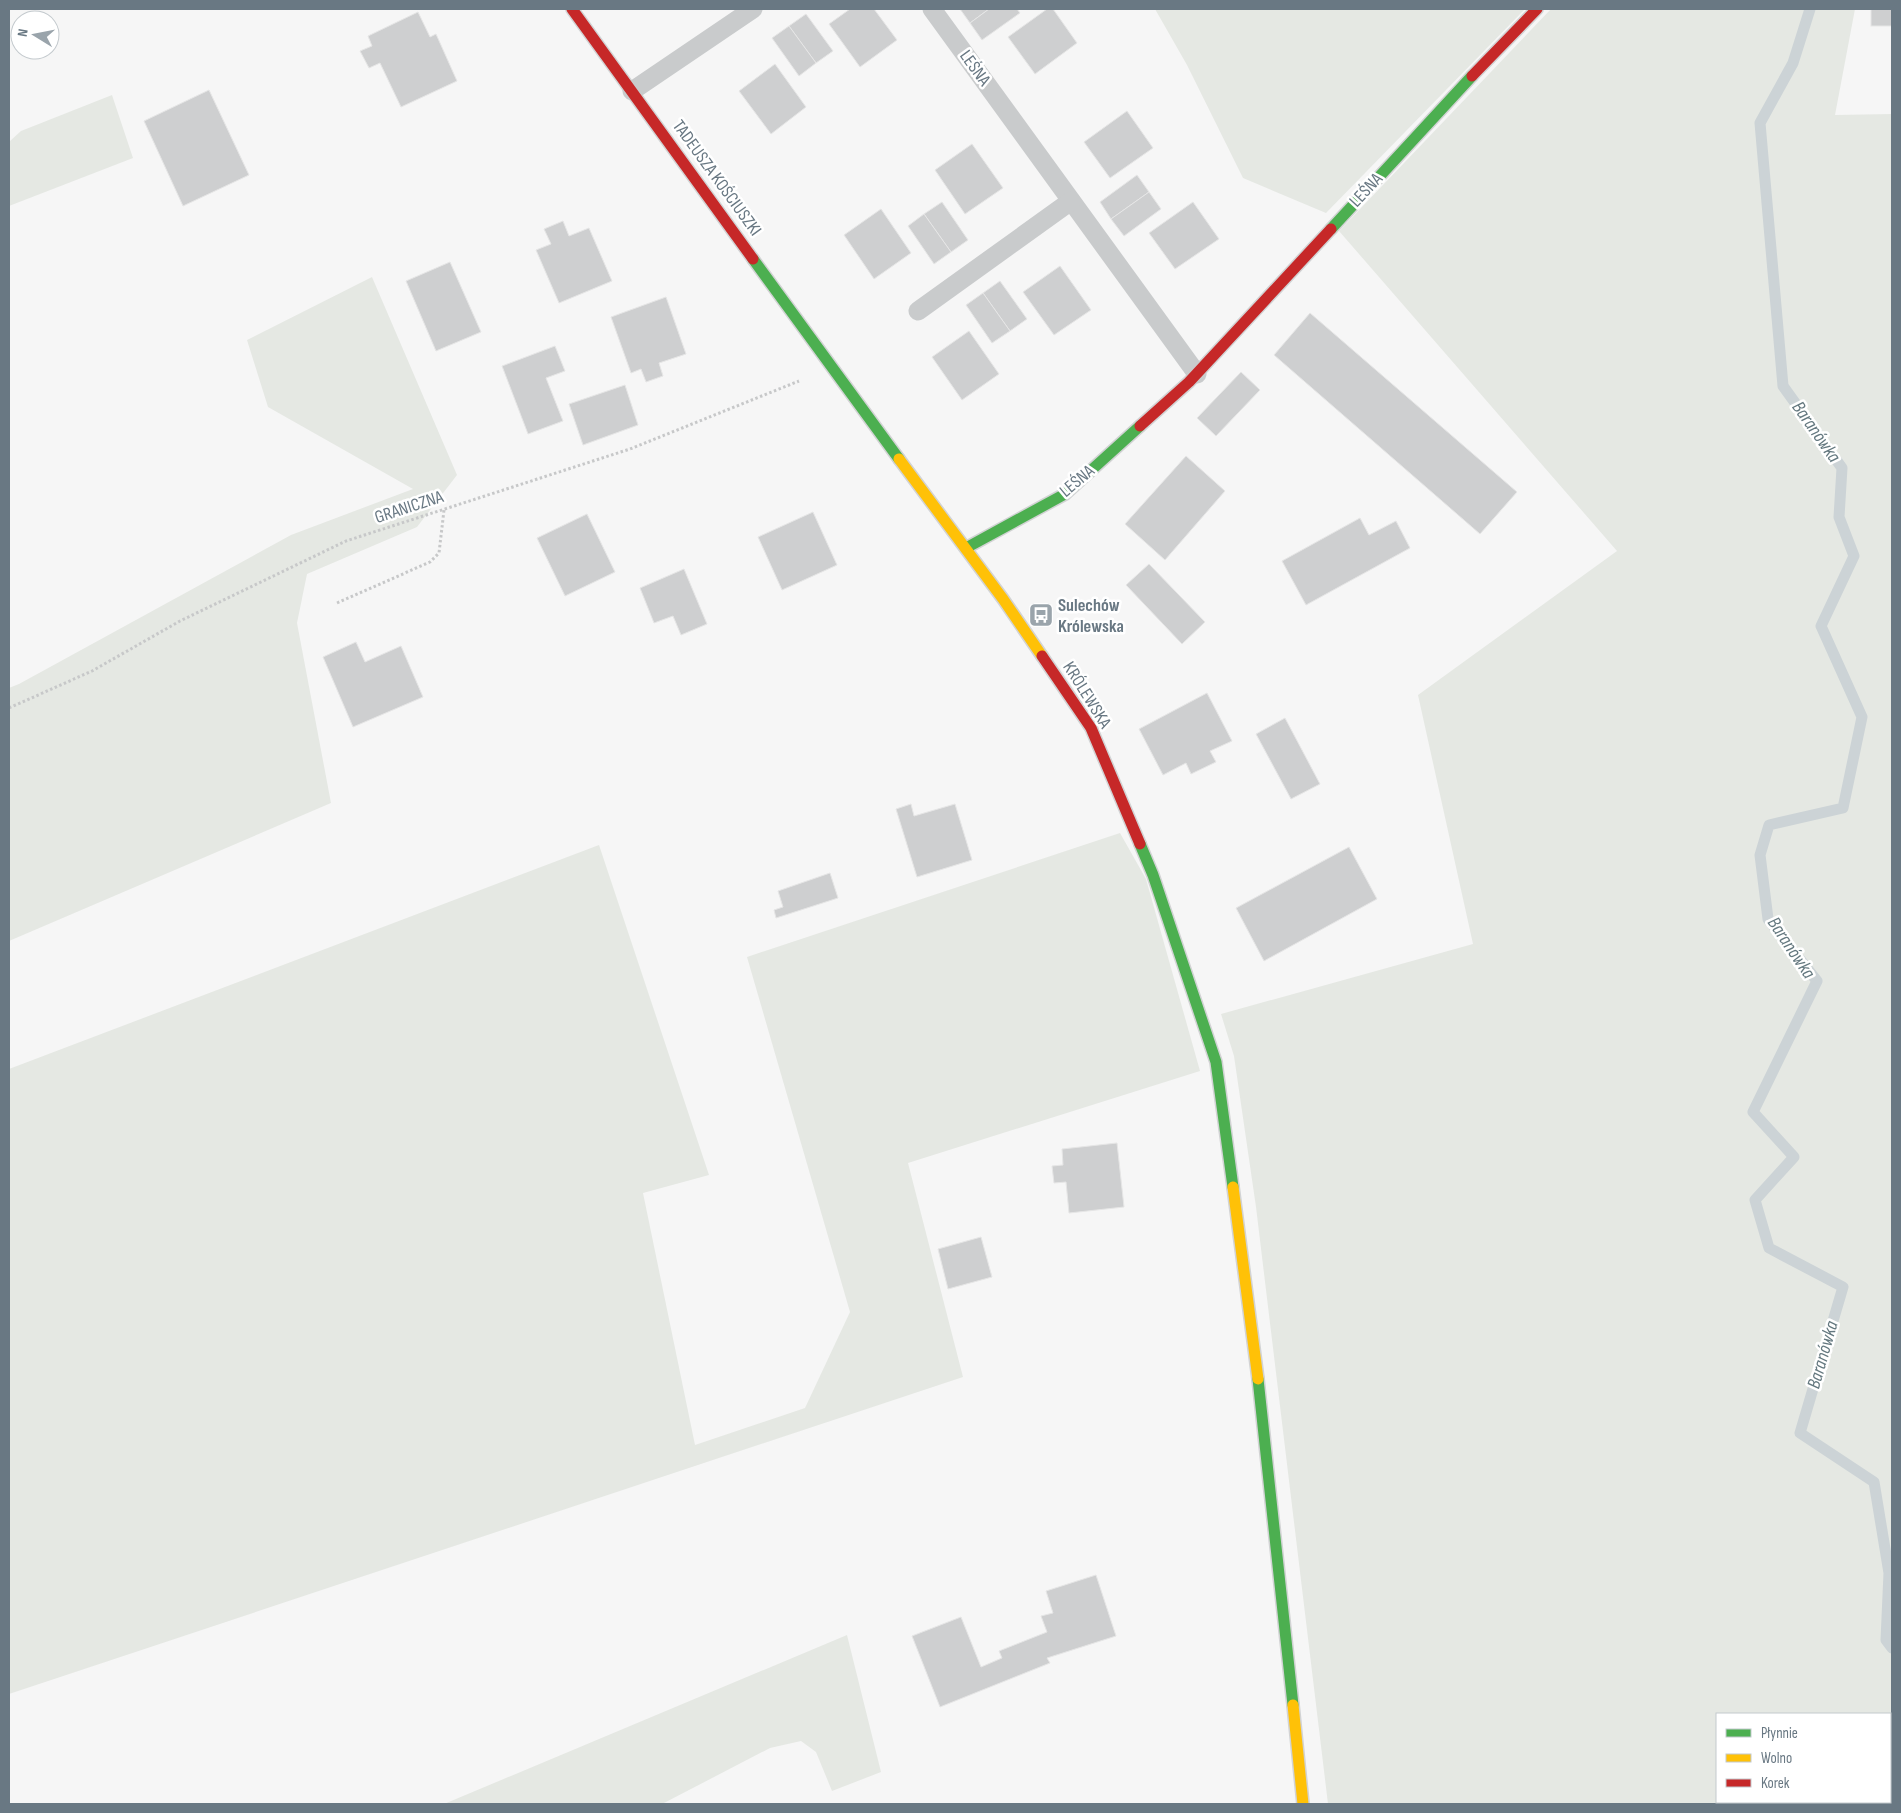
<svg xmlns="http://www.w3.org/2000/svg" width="1901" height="1813" font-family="'Sofia Sans Condensed',sans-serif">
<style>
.green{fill:#e5e8e3;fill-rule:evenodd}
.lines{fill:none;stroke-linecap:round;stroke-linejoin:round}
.stream{stroke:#ccd3d6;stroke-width:11}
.building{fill:#cecfd0;stroke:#e6e6e6}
.fast-casing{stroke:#d2d3d4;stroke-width:14}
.slow-casing{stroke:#d2d3d4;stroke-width:14}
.jam-casing{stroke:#d2d3d4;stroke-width:14}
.path{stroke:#c7c8c9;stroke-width:3;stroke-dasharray:2.5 2.5;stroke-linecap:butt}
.lane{stroke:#c9cbcc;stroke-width:19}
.fast{stroke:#4caf50;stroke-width:11}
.slow{stroke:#ffc107;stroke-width:11}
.jam{stroke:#c62828;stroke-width:11}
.labels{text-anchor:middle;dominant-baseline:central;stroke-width:5;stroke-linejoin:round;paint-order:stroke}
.street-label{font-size:18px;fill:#697883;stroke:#fff}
.poi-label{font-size:18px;font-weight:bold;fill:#697883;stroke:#fff;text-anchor:start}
.water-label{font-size:19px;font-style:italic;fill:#64787f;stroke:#fff}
</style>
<rect width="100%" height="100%" fill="#f6f6f6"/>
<!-- green -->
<g class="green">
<polygon points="1155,9 1525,9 1326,213 1243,178 1187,65"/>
<path d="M1551 9H1855L1835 115 1892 114V1804H1328L1256 1207 1234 1056 1221 1014 1473 944 1418 695 1617 551 1339 231ZM1717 1714H1890V1802H1717Z"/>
<polygon points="112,95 133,158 9,206 9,142 21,131"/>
<polygon points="372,277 457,475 417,527 307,574 297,623 331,803 9,941 9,688 19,684 291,535 413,489 268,407 247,340"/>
<polygon points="1120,833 1146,879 1200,1071 908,1163 963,1377 9,1694 9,1069 599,845 709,1175 643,1193 695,1445 805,1408 850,1312 747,957"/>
<polygon points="847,1635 881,1772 832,1791 816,1752 801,1741 770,1748 662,1804 444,1804"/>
</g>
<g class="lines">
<!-- stream -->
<polyline class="stream" points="1810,9 1793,63 1760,123 1783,386 1842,468 1839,517 1854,556 1821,626 1862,717 1843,808 1769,825 1760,855 1768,919 1817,981 1753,1112 1794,1157 1755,1200 1769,1248 1843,1287 1800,1433 1874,1482 1889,1573 1886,1640 1892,1648"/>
</g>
<!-- building -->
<g class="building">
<polygon points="850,9 874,9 897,40 860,67 829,24"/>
<polygon points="960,9 989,9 970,23"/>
<polygon points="989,9 1017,9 1020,13 982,40 970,23"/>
<polygon points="1047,9 1053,9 1077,43 1035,74 1008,37"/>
<rect x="1871" y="9" width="21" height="17"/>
<polygon points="418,12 430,37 436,34 457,81 401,107 380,63 369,68 360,51 372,46 368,36"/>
<polygon points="806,14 833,51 816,63 789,26"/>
<polygon points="789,26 816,63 799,76 772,38"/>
<polygon points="775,64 806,107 771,134 739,91"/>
<polygon points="209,90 249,175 183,206 144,121"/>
<polygon points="1127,111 1153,148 1110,178 1084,142"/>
<polygon points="972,144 1003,188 965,214 935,170"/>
<polygon points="1137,175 1149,192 1111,219 1100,202"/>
<polygon points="1149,192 1161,209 1124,236 1111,219"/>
<polygon points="942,202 968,240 951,252 924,214"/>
<polygon points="1193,202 1219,239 1175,269 1149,233"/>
<polygon points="881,209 911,253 874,279 844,235"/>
<polygon points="924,214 951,252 934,264 908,226"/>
<polygon points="563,221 569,236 589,228 612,281 559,303 536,250 551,244 544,229"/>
<polygon points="450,262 481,332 436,351 406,281"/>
<polygon points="1060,266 1091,310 1054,335 1023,292"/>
<polygon points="1000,281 1027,319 1010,331 983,293"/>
<polygon points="983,293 1010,331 992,343 966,305"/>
<polygon points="666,297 686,354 659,363 663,376 646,382 641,369 631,373 611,317"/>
<polygon points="1310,313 1517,492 1480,534 1274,355"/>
<polygon points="969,331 999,374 962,400 932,357"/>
<polygon points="555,346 565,371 546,378 563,421 528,434 502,366"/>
<polygon points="1241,372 1260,390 1216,436 1197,418"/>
<polygon points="625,385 638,425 583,445 569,404"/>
<polygon points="1186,456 1225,491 1165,560 1125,524"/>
<polygon points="813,512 837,565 782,590 758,537"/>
<polygon points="587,514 615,572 565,596 537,538"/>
<polygon points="1360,518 1369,535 1396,521 1410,548 1306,605 1282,561"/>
<polygon points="1149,564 1205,622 1182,644 1126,585"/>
<polygon points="684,569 707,624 681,635 673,616 654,623 640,588"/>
<polygon points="356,642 365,662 401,646 423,697 353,727 323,657"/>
<polygon points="1207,693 1232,741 1210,751 1216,762 1191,774 1186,763 1163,775 1139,729"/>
<polygon points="1285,718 1320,784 1291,799 1256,734"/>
<polygon points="911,804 914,816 955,804 972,860 917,877 896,809"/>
<polygon points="1349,847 1377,899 1264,961 1236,908"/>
<polygon points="830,873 838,898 776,918 774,910 783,907 778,891"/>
<polygon points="1117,1143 1124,1207 1069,1213 1066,1182 1054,1183 1052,1166 1063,1165 1062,1149"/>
<polygon points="981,1237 992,1277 948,1289 938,1249"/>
<polygon points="1096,1575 1116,1636 1047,1658 1050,1663 940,1707 912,1636 961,1617 981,1667 1002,1658 999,1651 1047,1632 1041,1616 1053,1613 1046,1591"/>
</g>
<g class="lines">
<defs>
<g id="fast">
<polyline points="1331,229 1472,76"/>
<polyline points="753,259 899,459"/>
<polyline points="966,548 1065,494 1140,426"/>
<polyline points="1140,844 1153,875 1216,1062 1233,1187"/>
<polyline points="1258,1379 1293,1705"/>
</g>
<g id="slow">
<polyline points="899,459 1003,599 1042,656"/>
<polyline points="1233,1187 1258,1379"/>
<polyline points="1293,1705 1303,1804"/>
</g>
<g id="jam">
<polyline points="572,9 753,259"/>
<polyline points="1472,76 1537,9"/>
<polyline points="1140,426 1189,382 1331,229"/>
<polyline points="1042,656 1091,728 1140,844"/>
</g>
</defs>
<!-- fast casing -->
<use href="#fast" class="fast-casing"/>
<!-- slow casing -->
<use href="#slow" class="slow-casing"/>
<!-- jam casing -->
<use href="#jam" class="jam-casing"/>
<!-- path -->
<g class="path">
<polyline points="337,603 430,562 439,553 444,510"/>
<polyline points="9,708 92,671 180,621 346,541 630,449 799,381"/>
</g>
<!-- lane -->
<g class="lane">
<polyline points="932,9 1197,374"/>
<polyline points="632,91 753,9"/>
<polyline points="918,311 1071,201"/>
</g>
<!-- fast -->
<use href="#fast" class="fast"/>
<!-- slow -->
<use href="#slow" class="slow"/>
<!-- jam -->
<use href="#jam" class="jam"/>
</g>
<!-- icons -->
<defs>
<symbol id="bus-square" viewBox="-11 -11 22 22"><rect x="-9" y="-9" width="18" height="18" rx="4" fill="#9aa4ab" stroke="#fff"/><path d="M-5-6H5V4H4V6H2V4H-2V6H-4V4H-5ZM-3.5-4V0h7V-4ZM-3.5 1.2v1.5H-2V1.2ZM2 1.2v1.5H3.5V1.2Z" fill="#fff"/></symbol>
</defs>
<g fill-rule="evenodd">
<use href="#bus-square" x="1027" y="601" width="28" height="28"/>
</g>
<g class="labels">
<!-- street labels -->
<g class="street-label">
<text transform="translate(975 68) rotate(54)">LEŚNA</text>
<text transform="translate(717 178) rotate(54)">TADEUSZA KOŚCIUSZKI</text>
<text transform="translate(1366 190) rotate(-47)">LEŚNA</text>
<text transform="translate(1077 481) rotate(-40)">LEŚNA</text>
<text transform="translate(409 507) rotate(-18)">GRANICZNA</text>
<text transform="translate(1087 695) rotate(58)">KRÓLEWSKA</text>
</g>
<!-- poi labels -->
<g class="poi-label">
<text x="1058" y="605">Sulechów<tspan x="1058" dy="21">Królewska</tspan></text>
</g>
<!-- water labels -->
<g class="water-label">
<text transform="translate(1816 432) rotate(55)">Baranówka</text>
<text transform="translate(1791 948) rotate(56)">Baranówka</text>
<text transform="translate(1823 1355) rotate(-74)">Baranówka</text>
</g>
</g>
<!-- border -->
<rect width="1901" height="1813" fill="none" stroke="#697883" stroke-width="20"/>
<!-- legend -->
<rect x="1716" y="1713" width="175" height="90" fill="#ffffff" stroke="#c3c9cd"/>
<rect x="1726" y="1729" width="25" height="8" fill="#4caf50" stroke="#c3c9cd"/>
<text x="1761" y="1738" font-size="15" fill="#697883">Płynnie</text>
<rect x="1726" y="1754" width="25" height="8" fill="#ffc107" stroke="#c3c9cd"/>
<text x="1761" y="1763" font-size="15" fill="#697883">Wolno</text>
<rect x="1726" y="1779" width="25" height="8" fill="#c62828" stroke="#c3c9cd"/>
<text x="1761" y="1788" font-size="15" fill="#697883">Korek</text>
<!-- north arrow -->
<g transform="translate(35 35) rotate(280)"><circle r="24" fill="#ffffff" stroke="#c3c9cd"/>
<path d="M0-4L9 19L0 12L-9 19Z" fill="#9aa4ab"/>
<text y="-8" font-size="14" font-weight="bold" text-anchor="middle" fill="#697883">N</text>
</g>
</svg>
